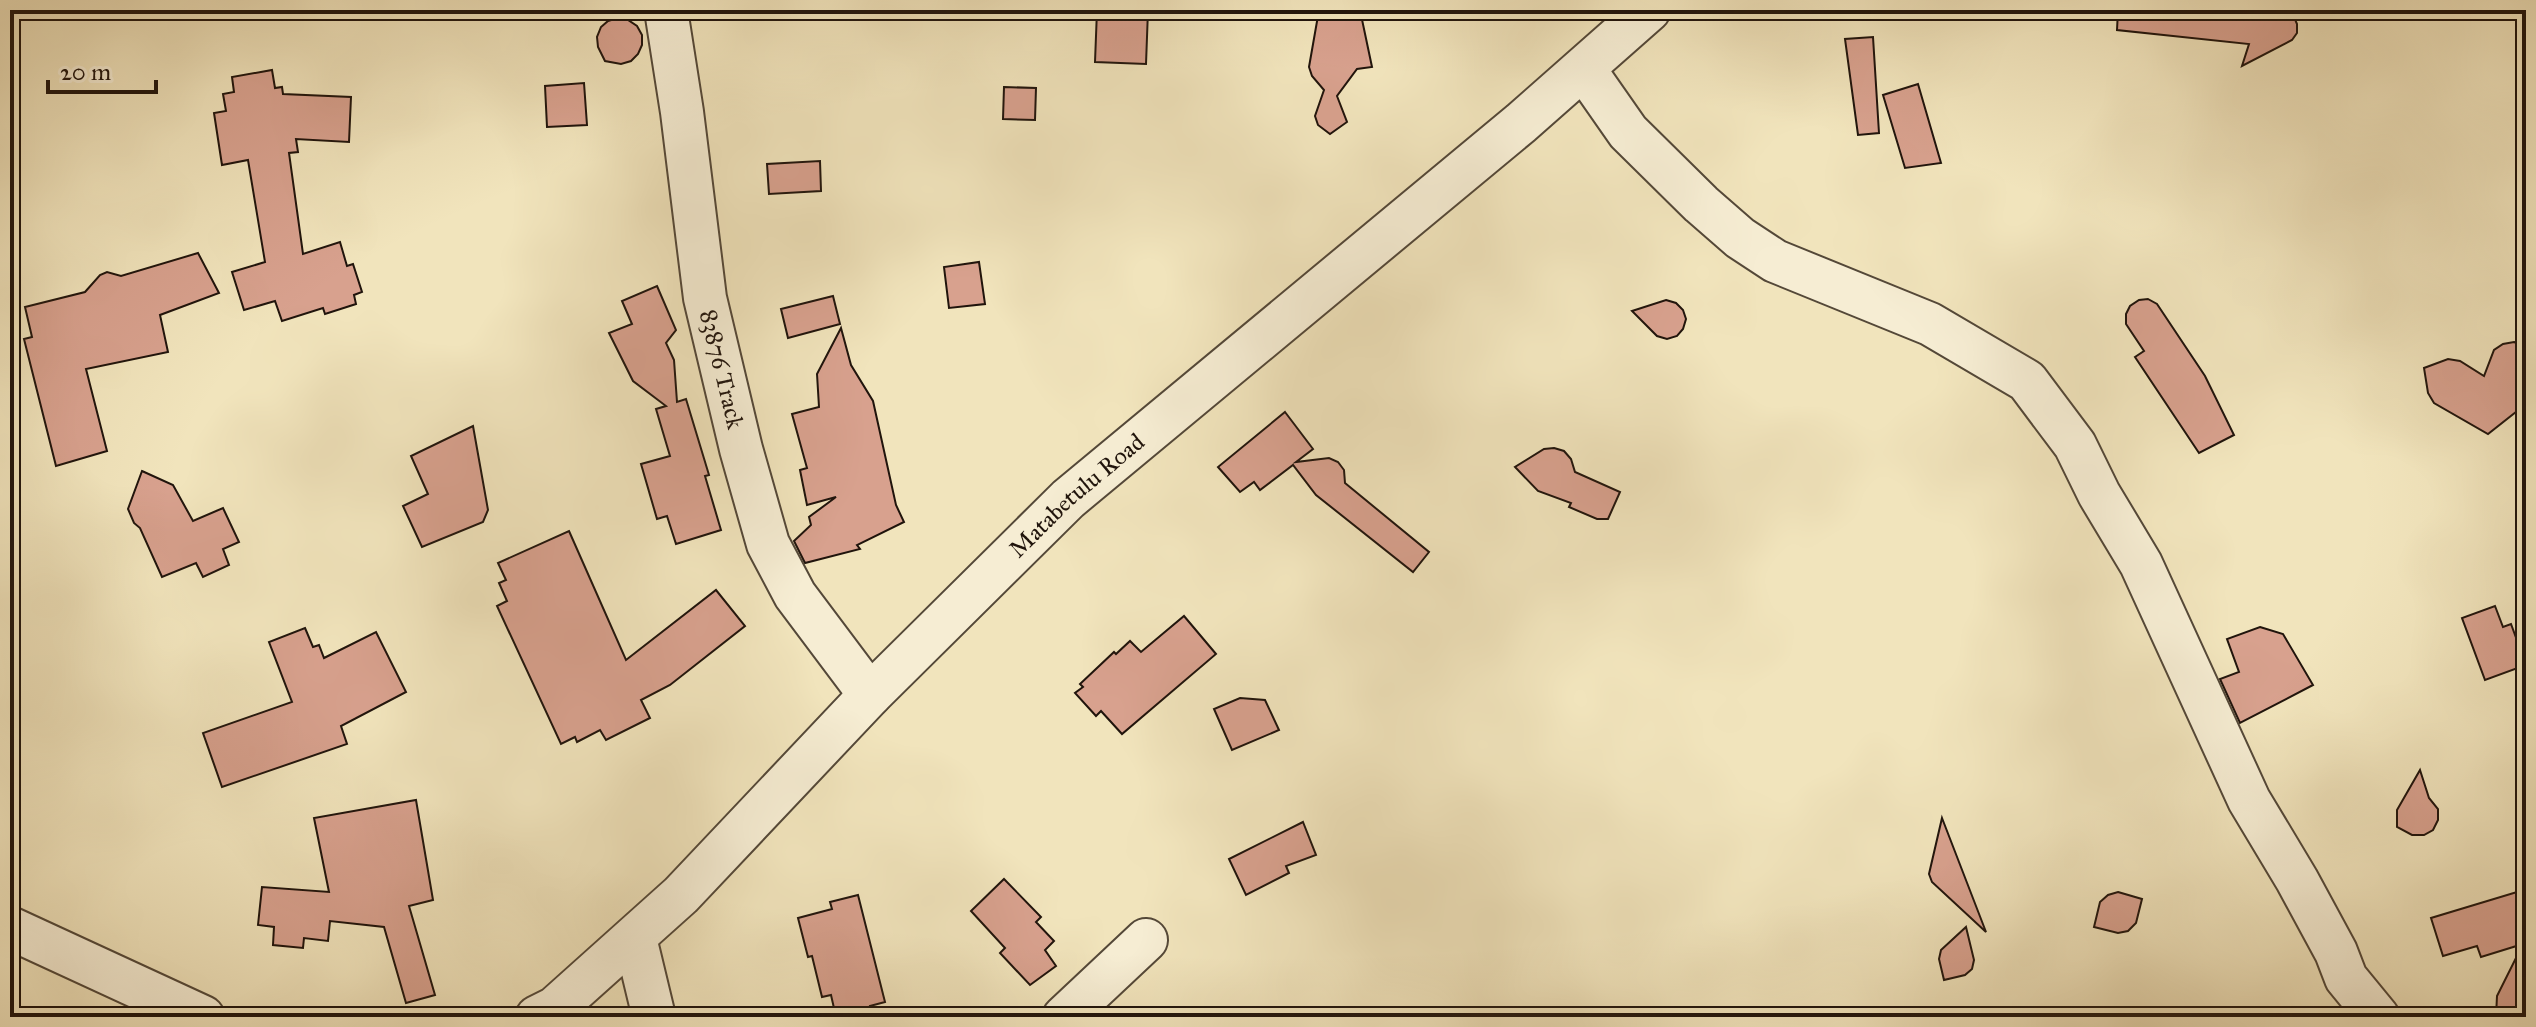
<svg xmlns="http://www.w3.org/2000/svg" width="2536" height="1027" font-family="'IM FELL Great Primer',serif">
<style>
.building{fill:#d8a18e;stroke:#20140c;stroke-width:2}
.lines{fill:none;stroke-linecap:round;stroke-linejoin:round}
.minor-casing{stroke:#544838;stroke-width:46}
.minor{stroke:#f6edd3;stroke-width:42}
.labels{text-anchor:middle;dominant-baseline:central;stroke-width:6;stroke-linejoin:round;paint-order:stroke}
.street-label{font-size:24px;fill:#20140c;stroke:#f6edd3}
</style>
<rect width="100%" height="100%" fill="#f1e4bc"/>
<filter id="stains"><feTurbulence type="fractalNoise" baseFrequency=".0025" numOctaves="4"/><feColorMatrix values="0 0 0 0 .2 0 0 0 0 .09 0 0 0 0 .02 0 0 0 .5 -.17"/></filter>
<radialGradient id="worn" r=".72"><stop offset=".6" stop-color="#630" stop-opacity="0"/><stop offset="1" stop-color="#630" stop-opacity=".3"/></radialGradient>
<!-- building -->
<g class="building">
<polygon points="1097,10 1148,10 1146,64 1095,62"/>
<polygon points="1319,10 1360,10 1372,67 1357,69 1337,96 1347,122 1330,134 1318,125 1315,116 1324,90 1312,76 1309,67"/>
<polygon points="2118,10 2286,12 2294,17 2297,24 2297,33 2292,40 2242,66 2249,44 2117,30"/>
<polygon points="618,18 628,20 637,26 642,35 642,45 638,54 631,61 621,64 605,61 598,47 597,37 601,27 608,21"/>
<polygon points="1873,37 1879,133 1858,135 1845,39"/>
<polygon points="272,70 275,88 282,87 283,94 351,97 349,142 296,139 298,152 289,153 303,254 340,242 347,266 353,264 362,292 354,295 356,304 325,314 323,308 282,321 275,301 244,310 232,272 265,262 248,160 222,165 214,113 226,111 223,94 234,92 232,77"/>
<polygon points="584,83 587,125 547,127 545,86"/>
<polygon points="1918,84 1941,163 1905,168 1883,95"/>
<polygon points="1004,87 1036,88 1035,120 1003,119"/>
<polygon points="820,161 821,191 769,194 767,164"/>
<polygon points="198,253 219,293 160,315 168,352 86,369 107,451 56,466 24,339 32,337 25,307 85,292 100,275 107,272 121,276"/>
<polygon points="979,262 985,304 949,308 944,267"/>
<polygon points="657,286 676,330 666,343 674,360 677,402 686,399 709,475 705,476 721,530 676,544 667,516 657,519 641,464 670,456 656,409 666,406 633,381 609,333 632,324 622,301"/>
<polygon points="833,296 840,324 788,338 781,309"/>
<polygon points="2148,299 2157,304 2205,376 2234,435 2199,453 2135,357 2144,351 2126,324 2126,314 2130,306 2139,300"/>
<polygon points="1666,300 1676,303 1683,310 1686,319 1683,329 1677,336 1667,339 1657,336 1632,311"/>
<polygon points="841,328 851,365 873,401 896,505 904,522 857,545 860,549 805,563 794,541 811,525 809,517 836,497 807,505 800,470 807,468 792,414 819,407 817,374"/>
<polygon points="2514,342 2526,347 2526,404 2488,434 2434,403 2428,393 2424,368 2448,359 2460,361 2484,376 2494,350 2503,344"/>
<polygon points="1285,412 1313,449 1296,462 1329,458 1338,462 1344,470 1345,483 1429,552 1413,572 1316,495 1293,465 1260,490 1254,482 1240,492 1218,467"/>
<polygon points="473,426 488,510 483,522 422,547 403,506 428,494 411,456"/>
<polygon points="1554,448 1564,451 1571,459 1575,472 1620,492 1608,519 1597,519 1569,507 1571,503 1538,491 1515,467 1544,449"/>
<polygon points="142,471 173,485 193,521 223,508 239,542 223,549 229,565 203,577 196,563 162,577 140,528 134,523 128,509"/>
<polygon points="569,531 626,660 716,590 745,626 670,685 641,700 650,718 606,740 600,730 577,742 575,737 561,744 497,606 507,601 499,583 506,580 498,563"/>
<polygon points="2495,606 2503,627 2511,624 2526,665 2485,680 2462,618"/>
<polygon points="1184,616 1216,654 1122,734 1101,711 1096,716 1075,693 1083,687 1080,684 1114,652 1116,654 1130,641 1141,652"/>
<polygon points="2260,627 2283,634 2313,685 2240,723 2220,679 2239,672 2227,639"/>
<polygon points="305,628 313,647 319,645 324,658 376,632 406,692 341,726 347,744 222,787 203,733 292,702 269,642"/>
<polygon points="1240,698 1265,700 1279,730 1232,750 1214,709"/>
<polygon points="2420,770 2429,798 2438,809 2438,820 2433,830 2424,835 2412,835 2397,827 2397,810"/>
<polygon points="416,800 433,900 409,906 435,995 406,1003 384,927 330,921 328,941 304,938 303,948 273,945 274,927 258,925 262,887 329,892 314,818"/>
<polygon points="1942,818 1986,932 1932,882 1929,874"/>
<polygon points="1303,822 1316,855 1286,866 1289,873 1246,895 1229,859"/>
<polygon points="1004,879 1041,917 1036,922 1054,941 1045,950 1056,966 1030,985 1000,953 1005,948 971,911"/>
<polygon points="2118,892 2142,899 2136,923 2128,931 2118,933 2094,927 2100,902 2108,895"/>
<polygon points="2517,892 2526,923 2526,1017 2496,1017 2497,996 2523,944 2481,957 2477,946 2443,956 2431,918"/>
<polygon points="858,895 885,1002 870,1006 871,1011 836,1017 831,995 822,997 812,956 808,957 798,918 832,909 830,902"/>
<polygon points="1966,927 1974,960 1972,969 1965,975 1944,980 1939,959 1941,950"/>
</g>
<g class="lines">
<defs>
<g id="minor">
<path id="s1" d="M666 10 682 112 705 298 741 449 768 544 795 595 870 695"/>
<polyline points="1584,69 1628,132 1701,204 1740,238 1775,261 1930,324 2027,381 2075,445 2099,494 2141,564 2249,800 2297,880 2336,952 2346,978 2378,1017"/>
<polyline points="10,928 203,1017"/>
<polyline points="635,938 654,1017"/>
<path id="s2" d="M537 1017 555 1008 681 895 870 695 1068 499 1521 123 1649 10"/>
<polyline points="1064,1017 1146,940"/>
</g>
</defs>
<!-- minor casing -->
<use href="#minor" class="minor-casing"/>
<!-- minor -->
<use href="#minor" class="minor"/>
</g>
<g class="labels">
<!-- street labels -->
<g class="street-label">
<text stroke="none"><textPath href="#s1" startOffset="364">83876 Track</textPath></text>
<text stroke="none"><textPath href="#s2" startOffset="752">Matabetulu Road</textPath></text>
</g>
</g>
<!-- margin -->
<rect width="2536" height="1027" fill="none" stroke="#f1e4bc" stroke-width="40"/>
<rect x="12" y="12" width="2512" height="1003" fill="none" stroke="#20140c" stroke-width="4"/>
<rect x="20" y="20" width="2496" height="987" fill="none" stroke="#20140c" stroke-width="2"/>
<!-- scale -->
<path d="M48 80v12h108v-12" fill="none" stroke="#20140c" stroke-width="4"/>
<text x="60" y="80" font-size="24" fill="#20140c" stroke="#f6edd3" stroke-width="6" paint-order="stroke">20 m</text>
<rect width="100%" height="100%" filter="url(#stains)"/>
<rect width="100%" height="100%" fill="url(#worn)"/>
</svg>
